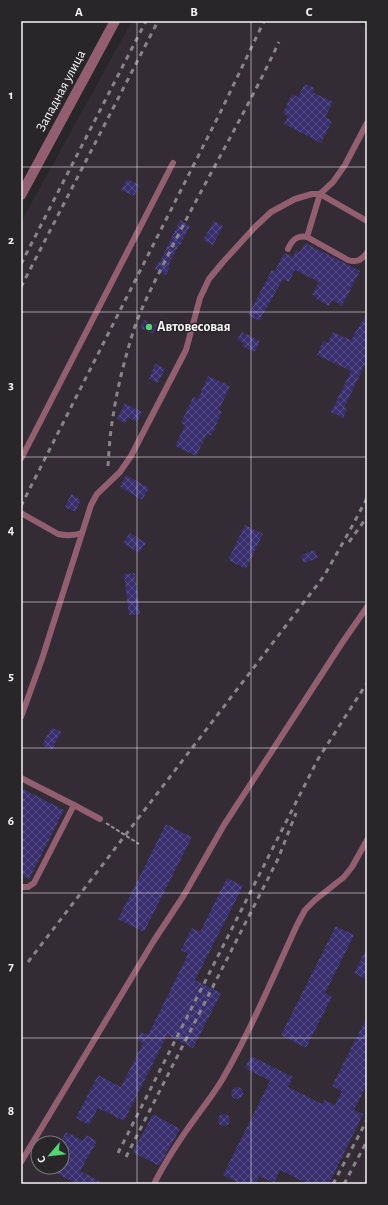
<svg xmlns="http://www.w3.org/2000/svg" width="388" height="1205" font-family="'Alegreya Sans',sans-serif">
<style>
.built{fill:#332c34;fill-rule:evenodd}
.building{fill:url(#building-cross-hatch)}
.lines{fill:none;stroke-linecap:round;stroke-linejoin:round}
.path{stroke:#949294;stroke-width:2;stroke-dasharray:4 2;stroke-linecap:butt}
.lane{stroke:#945e71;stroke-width:6}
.street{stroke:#945e71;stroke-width:10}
.rail{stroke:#888588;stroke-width:3;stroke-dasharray:5 5;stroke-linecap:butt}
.grid{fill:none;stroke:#f6f4f6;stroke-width:1;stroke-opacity:0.55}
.poi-dot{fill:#52d673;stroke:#292629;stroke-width:1.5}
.labels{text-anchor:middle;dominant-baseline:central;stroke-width:3;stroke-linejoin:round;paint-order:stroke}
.street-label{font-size:14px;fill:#f6f4f6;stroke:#292629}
.poi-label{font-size:14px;font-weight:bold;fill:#f6f4f6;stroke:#292629;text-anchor:start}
.neatline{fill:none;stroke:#f6f4f6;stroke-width:1.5}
.grid-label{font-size:13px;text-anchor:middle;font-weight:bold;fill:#f6f4f6}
</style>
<defs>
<pattern id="building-cross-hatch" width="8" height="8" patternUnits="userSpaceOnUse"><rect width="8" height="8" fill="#392f6f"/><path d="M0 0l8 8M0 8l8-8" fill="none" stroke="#564e84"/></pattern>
</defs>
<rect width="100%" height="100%" fill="#292629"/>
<!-- built -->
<path class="built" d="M132 21H356L367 29V63L364 65 367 67V87L365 92 367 93V1184H21V222ZM38 1143H62V1167H38Z"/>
<!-- building -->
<g class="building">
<polygon points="305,84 314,88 312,92 333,102 325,117 332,121 321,143 284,124 288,116 283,113 292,94 298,97"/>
<polygon points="127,179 139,185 134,196 121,190"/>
<polygon points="180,220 190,226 180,245 179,244 168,266 170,267 166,275 155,269 159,261 160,262"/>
<polygon points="214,221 223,226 213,245 203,240"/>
<polygon points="305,243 360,271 342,306 332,300 329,306 316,299 317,297 312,295 319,282 295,270 289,282 283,279 259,321 248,315 272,270 275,271 284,253 293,257 296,250 300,252"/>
<polygon points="367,312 367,360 344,408 347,409 343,418 331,412 351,371 317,355 323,341 328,343 333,332 351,340 358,327 359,327"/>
<polygon points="144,320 157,325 153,334 140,328"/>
<polygon points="242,332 260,341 255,352 242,346 244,343 237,340"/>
<polygon points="155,364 165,368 158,383 149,379"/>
<polygon points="208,376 230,386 219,410 222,412 211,436 207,434 196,456 175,446 185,425 181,423 193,397 198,399"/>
<polygon points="125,403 142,412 137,422 128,417 125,423 117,419"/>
<polygon points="126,475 149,488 142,500 120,487"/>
<polygon points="71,494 81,500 75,512 65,507"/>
<polygon points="245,525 263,534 246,569 228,560"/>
<polygon points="130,533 146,543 139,553 123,543"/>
<polygon points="315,550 318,558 304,563 301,555"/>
<polygon points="135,573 140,614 129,615 124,574"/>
<polygon points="52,727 61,732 52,750 42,745"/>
<polygon points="21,788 64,810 29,879 21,874"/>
<polygon points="166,824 192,837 144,932 118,919"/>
<polygon points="227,878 243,886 195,980 221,993 193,1048 167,1035 124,1121 98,1108 89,1125 76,1118 98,1075 121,1087 143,1043 137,1040 141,1032 148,1035 188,954 181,950 192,928 200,932"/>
<polygon points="336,926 354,935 325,993 332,997 306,1048 281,1035"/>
<polygon points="367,948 367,980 354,973"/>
<polygon points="367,1017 367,1084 354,1110 363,1114 329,1184 303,1184 304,1182 280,1170 274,1183 259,1176 256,1184 241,1184 223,1175 270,1081 245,1068 251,1056 293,1077 288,1087 322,1104 324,1100 335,1105 342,1091 332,1086"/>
<circle cx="237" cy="1093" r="6"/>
<circle cx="224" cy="1120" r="6"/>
<polygon points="153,1114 180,1129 159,1166 133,1152"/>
<polygon points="66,1132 83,1141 86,1135 97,1141 80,1171 105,1184 77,1184 45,1167 62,1167 62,1139"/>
</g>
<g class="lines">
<!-- path -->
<polyline class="path" points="106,823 139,844"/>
<!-- lane -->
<g class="lane">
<polyline points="367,123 345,165 333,182 320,194 367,221"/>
<path d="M288 249C292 240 297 235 307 237"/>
<polyline points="21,459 173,163"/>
<path d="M21 513 58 534C67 536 73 536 82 533"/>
<path d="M21 717 42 659 91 505 97 494 120 472 131 456 186 350 200 298 209 279 223 262 255 227 271 212 295 199 312 194H320L307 237 348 260C357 263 361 260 367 253"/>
<polyline points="21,778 74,805 34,883 28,887 21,887"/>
<polyline points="74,805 100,819"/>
<polyline points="21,1162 153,942 184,895 224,825 342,643 367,607"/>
<path d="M154 1184C166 1160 180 1139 196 1117 205 1105 214 1093 222 1080 251 1030 273 977 297 925L305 910 315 900 344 877 352 867 367 840"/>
</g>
<!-- street -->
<polyline class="street" points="21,195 115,21"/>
<!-- rail -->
<g class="rail">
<polyline points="21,264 146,21"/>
<polyline points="21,287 158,21"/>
<path d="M108 466C109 450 110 433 113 417 117 388 125 358 134 329 144 300 159 274 172 247 207 178 246 112 279 42"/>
<polyline points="21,506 222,109 264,21"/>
<polyline points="349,542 367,517"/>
<polyline points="28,962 324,576 349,532 367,498"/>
<polyline points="118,1153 318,759 367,683"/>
<polyline points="126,1157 278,859 296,813"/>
<polyline points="333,1184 367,1120"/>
<polyline points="344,1184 367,1141"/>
</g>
</g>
<!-- grid -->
<path class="grid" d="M137 21V1184M251 21V1184M21 167H367M21 312H367M21 457H367M21 602H367M21 748H367M21 893H367M21 1038H367"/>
<!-- markers -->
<circle class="poi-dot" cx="149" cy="327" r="4"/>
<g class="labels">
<!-- street labels -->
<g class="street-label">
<text transform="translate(61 91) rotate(-62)">Западная улица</text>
</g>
<!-- poi labels -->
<g class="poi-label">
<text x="157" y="327">Автовесовая</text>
</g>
</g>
<!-- border -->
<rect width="388" height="1205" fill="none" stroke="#292629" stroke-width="44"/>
<!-- north arrow -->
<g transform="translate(50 1155) rotate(242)"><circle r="19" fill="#292629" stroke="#7b787b"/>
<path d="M0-3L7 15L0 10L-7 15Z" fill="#52d673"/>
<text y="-6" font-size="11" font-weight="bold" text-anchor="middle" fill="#f6f4f6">С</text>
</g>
<rect x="22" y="22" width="344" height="1161" class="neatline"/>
<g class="grid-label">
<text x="79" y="16">A</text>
<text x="194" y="16">B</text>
<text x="309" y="16">C</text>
<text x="11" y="99">1</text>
<text x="11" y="244">2</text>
<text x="11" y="389">3</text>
<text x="11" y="534">4</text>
<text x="11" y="680">5</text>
<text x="11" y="825">6</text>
<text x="11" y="970">7</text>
<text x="11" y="1115">8</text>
</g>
</svg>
